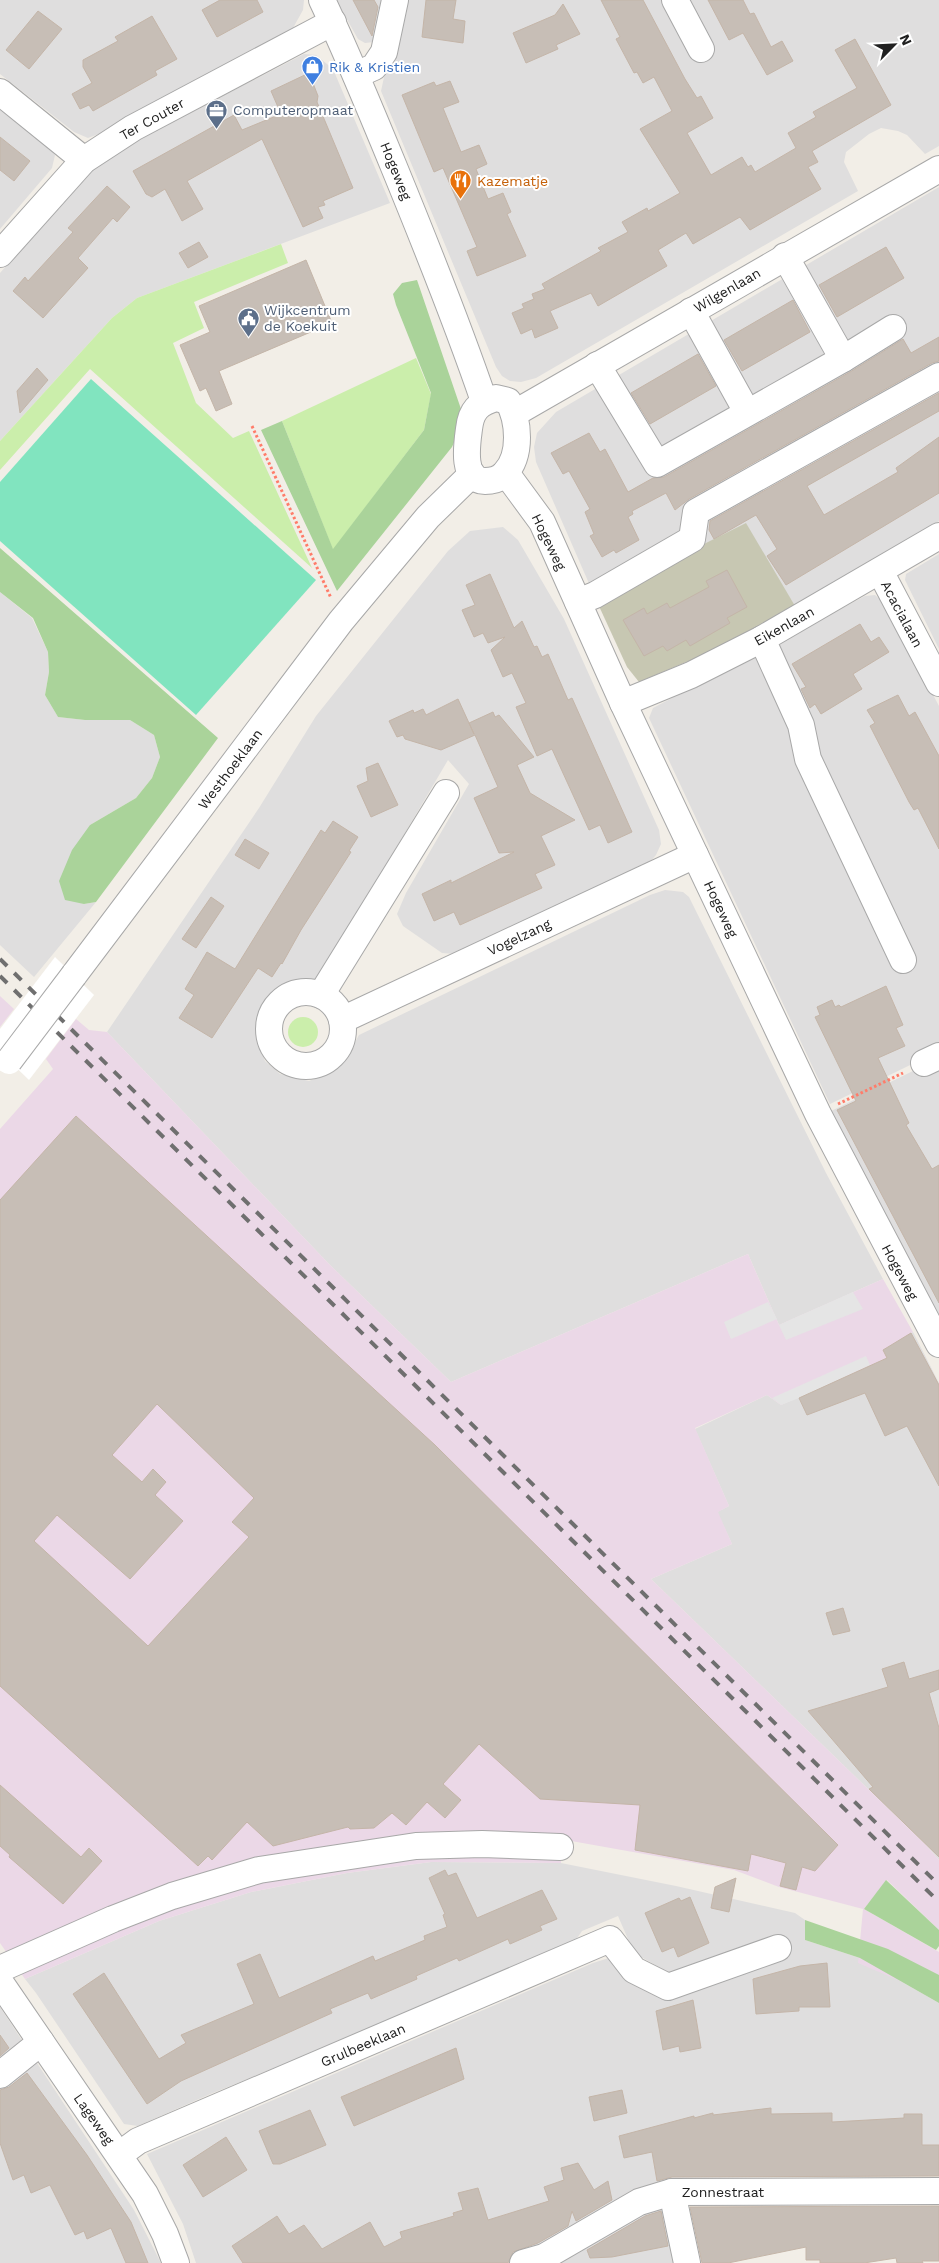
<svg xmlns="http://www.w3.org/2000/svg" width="939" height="2263" font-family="'Work Sans',sans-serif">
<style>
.residential{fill:#dfdede}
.industrial{fill:#ebd8e7}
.construction{fill:#c7c7b2}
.grass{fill:#cbeeab}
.forest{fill:#aad39a}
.pitch{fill:#81e4bf}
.parking{fill:#e5e5e5}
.pier{fill:#fff}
.building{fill:#c7beb6;stroke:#c4b5a8;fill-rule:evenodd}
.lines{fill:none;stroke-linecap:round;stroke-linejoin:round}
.minor-casing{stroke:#a8a8a8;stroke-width:28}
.path{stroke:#ff7c6a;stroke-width:3;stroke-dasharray:2.5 2.5;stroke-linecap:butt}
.minor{stroke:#fff;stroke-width:26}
.rail{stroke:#6f6f6f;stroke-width:4;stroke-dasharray:10 10;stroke-linecap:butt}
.minor-bridge-casing{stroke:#a8a8a8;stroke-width:28;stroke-linecap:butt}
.minor-bridge{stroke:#fff;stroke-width:26}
.labels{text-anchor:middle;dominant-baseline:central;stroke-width:4;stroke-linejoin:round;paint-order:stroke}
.shop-label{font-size:14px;fill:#366cbe;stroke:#fff;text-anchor:start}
.service-label{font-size:14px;fill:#4e5e75;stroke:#fff;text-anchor:start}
.street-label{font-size:14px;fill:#212121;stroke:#fff}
.food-label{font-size:14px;fill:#c56008;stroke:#fff;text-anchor:start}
</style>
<rect width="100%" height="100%" fill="#f2eee7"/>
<!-- residential -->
<g class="residential">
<polygon points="0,0 304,0 303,10 293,28 104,132 88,138 74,132 0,74"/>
<polygon points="336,0 391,0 374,42 365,43 358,39"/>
<polygon points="401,0 939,0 939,146 925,154 907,135 898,131 881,128 869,134 846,152 844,162 858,191 536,378 521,382 510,381 502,376 496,367 381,91"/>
<polygon points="304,54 316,55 333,69 390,203 137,298 112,318 0,441 0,273 86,175 109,155"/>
<polygon points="0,105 46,141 55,155 52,168 0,229"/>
<polygon points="939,187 939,521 795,606 715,541 700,546 598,604 536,462 534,447 537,433 556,412"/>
<polygon points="503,527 518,540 564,619 659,830 661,844 656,855 649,863 455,954 442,953 403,926 397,914 406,893 469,784 448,760 315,986 294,986 271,994 261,1010 257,1032 260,1048 265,1061 280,1074 309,1081 325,1075 345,1060 359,1035 650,895 665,890 683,892 689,897 826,1173 883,1279 779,1325 748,1254 451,1382 329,1264 107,1032 259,808 316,716 448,551 470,531"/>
<polygon points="939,554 939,649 905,580 906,574"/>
<polygon points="0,592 32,618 48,652 49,672 45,695 58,717 85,720 130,720 154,735 160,757 152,778 136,798 90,825 84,904 96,902 34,977 0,945"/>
<polygon points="875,595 884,603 939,706 939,1051 830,1104 649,718 653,708 865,596"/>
<polygon points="939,1067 939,1322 825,1114 915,1070 920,1077"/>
<polygon points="913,1332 939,1383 939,1860 926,1845 651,1579 732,1544 717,1512 729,1506 695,1429 767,1395 781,1405 886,1358 883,1350"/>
<polygon points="431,1862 561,1863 676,1886 795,1913 805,1920 805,1940 860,1958 939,2003 939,2176 678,2178 649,2186 532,2254 501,2263 196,2263 183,2224 147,2154 593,1963 612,1957 671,1974 634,1953 618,1916 582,1931 571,1947 208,2095 138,2126 124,2124 36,1993 25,1979 159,1921 251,1892 347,1873"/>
<polygon points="0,2007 134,2210 161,2263 0,2263"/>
<polygon points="665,2205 678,2263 550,2263 634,2211"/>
</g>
<!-- industrial -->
<g class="industrial">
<polygon points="0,996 14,1009 0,1027"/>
<polygon points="76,1019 89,1030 107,1032 329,1264 451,1382 748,1254 779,1325 883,1279 913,1332 883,1350 887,1358 781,1405 767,1395 695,1428 729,1506 718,1512 732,1544 651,1579 926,1845 939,1860 939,1930 887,1880 864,1909 939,1952 939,2003 905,1983 858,1963 863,1909 779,1887 734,1870 560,1839 561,1863 431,1862 347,1873 251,1892 159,1921 25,1979 0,1943 0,1129 53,1069 46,1059"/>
</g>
<!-- construction -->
<polygon class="construction" points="746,523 795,606 738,640 639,682 627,667 598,604 700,546"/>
<!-- grass -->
<g class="grass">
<polygon points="281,244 288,263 194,302 204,328 173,343 196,403 233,438 249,431 312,568 90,369 0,470 0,441 112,318 137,298"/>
<polygon points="416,358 431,394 424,430 333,550 282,421"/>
<circle cx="303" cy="1032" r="15"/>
</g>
<!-- forest -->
<g class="forest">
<polygon points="417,280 462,412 460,429 452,447 337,591 261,430 282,421 333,549 424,430 431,393 396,305 393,294 402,283"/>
<polygon points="0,548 218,738 96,902 84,904 65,900 59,881 72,850 90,825 136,798 152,778 160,757 154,735 130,720 85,720 58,717 45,695 49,672 48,652 33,618 0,592"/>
<polygon points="886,1880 939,1930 939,1946 936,1950 864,1909"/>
<polygon points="805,1920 888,1949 939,1975 939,2003 860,1958 805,1940"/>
</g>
<!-- pitch -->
<polygon class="pitch" points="91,379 316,580 196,715 0,541 0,482"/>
<!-- parking -->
<g class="parking">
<polygon points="853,1292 863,1309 786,1340 779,1325"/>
<polygon points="768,1302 777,1319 731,1339 724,1322"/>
<polygon points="866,1356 870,1365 799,1398 781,1405 772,1398"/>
</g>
<!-- pier -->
<polygon class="pier" points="55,957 94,995 29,1080 0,1052 0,1029"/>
<!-- building -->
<g class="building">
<polygon points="220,0 257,0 263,12 217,37 202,10"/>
<polygon points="353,0 374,0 378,7 372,36"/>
<polygon points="426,0 456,0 453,19 465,21 463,43 422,37"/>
<polygon points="601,0 643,0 685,79 697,98 701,96 713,118 687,133 711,175 742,157 748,167 751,165 755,172 796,148 788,133 816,117 813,112 857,88 835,50 855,39 891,105 812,151 818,162 808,167 821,189 750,230 740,217 693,244 686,233 658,250 667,266 598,306 591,293 550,311 558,328 535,338 532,329 521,334 512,313 524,308 522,304 534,299 532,294 545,289 542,284 601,251 598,248 628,232 622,222 647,208 648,211 680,193 640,129 672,111 654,77 643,83 637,72 634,73 616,39 620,37"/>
<polygon points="708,0 743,0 750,14 754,13 771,47 782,41 793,61 767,75 743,33 729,40"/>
<polygon points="563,4 580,34 556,45 558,49 526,63 513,33 555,15"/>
<polygon points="38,11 62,29 29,69 6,50"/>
<polygon points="152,16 177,59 155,71 157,75 93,111 89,105 80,109 72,94 92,83 83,67 83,60 118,41 115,37"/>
<polygon points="309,73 318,96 317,102 353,188 323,201 325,205 318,207 323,218 303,227 262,139 187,181 203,209 182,221 165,189 152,197 146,194 133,171 234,115 242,130 281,114 271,91"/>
<polygon points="450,81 459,102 443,108 461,152 479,145 487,164 476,169 488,199 503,193 511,212 507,214 526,256 477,276 467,251 477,247 443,168 434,172 402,95 434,82 436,86"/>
<polygon points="0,137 30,161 14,181 0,170"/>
<polygon points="107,186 130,207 117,222 113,218 78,258 88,268 43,318 13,291 25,277 28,281 73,232 68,228"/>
<polygon points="199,242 208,257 188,268 179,253"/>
<polygon points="886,247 904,278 837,317 819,285"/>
<polygon points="306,260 332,323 219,371 232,404 216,411 206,388 200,391 180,345 210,332 199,306"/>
<polygon points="793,300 810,332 742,371 724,340"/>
<polygon points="939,337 939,361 932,363 689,499 675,510 666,493 632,511 633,514 628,517 639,540 616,553 614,550 602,557 590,536 594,534 585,512 590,509 569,471 563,474 551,453 589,433 600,452 605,449 628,492 653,478 664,477 850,372 903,339 911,353"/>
<polygon points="698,354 716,386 650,424 631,393"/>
<polygon points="37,368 48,380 20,413 17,391"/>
<polygon points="939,393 939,411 807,486 824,515 898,472 896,468 939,437 939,493 786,585 767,556 777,549 756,515 714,539 709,530 710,521"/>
<polygon points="727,570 747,607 727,618 730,623 690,646 686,640 667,651 663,646 644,656 623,620 644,608 647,614 667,603 670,608 709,587 706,581"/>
<polygon points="490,574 514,628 522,621 534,647 537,646 542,657 548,654 568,700 572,698 632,832 608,843 600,825 589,830 552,749 537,756 516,707 526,703 512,673 503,677 491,650 505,637 488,643 483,633 474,637 462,610 475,605 466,585"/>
<polygon points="860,624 871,642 879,637 889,652 853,674 862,689 821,714 815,704 810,708 801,689 806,687 792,664"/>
<polygon points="898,695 909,716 915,712 939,756 939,849 918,808 914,810 909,802 870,726 875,723 867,710"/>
<polygon points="458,699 474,734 469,723 493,712 495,717 499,715 534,757 517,765 530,793 575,820 541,836 555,865 535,874 542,888 460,925 454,912 434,921 422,894 451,880 451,883 514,852 499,853 474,798 498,787 475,735 441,750 405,739 403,735 397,737 389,721 413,710 414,713 423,709 426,715"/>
<polygon points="378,763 398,805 371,817 357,786 368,781 366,768"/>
<polygon points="333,821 358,837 349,851 351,852 301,930 282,964 281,963 272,977 258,968 212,1038 179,1018 194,995 185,989 207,952 235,969 321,830 325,833"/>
<polygon points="245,839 269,853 259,869 235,855"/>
<polygon points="211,897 224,906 196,948 182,939"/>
<polygon points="886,986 903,1025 896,1028 905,1046 878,1058 909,1123 906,1125 932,1169 939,1165 939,1303 837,1110 856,1101 815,1017 820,1015 817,1007 832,1000 835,1007 839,1005 841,1007"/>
<path d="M76 1116 435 1445 838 1845 815 1871 802 1867 796 1890 780 1886 786 1863 751 1854 748 1871 635 1850 640 1805 540 1799 479 1744 443 1784 461 1800 445 1818 427 1802 406 1825 392 1813 374 1828 350 1829 348 1827 273 1846 247 1822 212 1860 208 1856 198 1866 0 1686V1200ZM157 1404 254 1498 232 1522 249 1537 148 1646 34 1541 57 1515 130 1579 183 1521 155 1495 166 1482 153 1469 142 1482 112 1455Z"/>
<polygon points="911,1333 939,1385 939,1486 907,1426 885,1436 865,1393 807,1415 799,1398 887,1358 883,1350"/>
<polygon points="843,1608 850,1631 833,1635 826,1613"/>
<polygon points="904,1662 909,1679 939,1670 939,1689 929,1693 939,1728 939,1857 869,1789 873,1787 808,1711 888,1687 882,1669"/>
<polygon points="0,1785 81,1857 89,1848 102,1861 63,1904 9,1857 10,1855 0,1846"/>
<polygon points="445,1870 448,1876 456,1873 477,1918 542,1890 557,1919 540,1926 542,1930 510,1944 508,1939 459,1961 457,1958 416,1976 417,1979 371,1999 368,1993 330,2009 332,2013 181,2081 147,2104 73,1994 104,1973 159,2059 186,2043 181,2035 254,2004 237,1964 260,1954 279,1998 373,1956 375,1961 425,1940 424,1936 447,1927 443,1915 445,1914 429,1878"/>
<polygon points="736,1878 729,1912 711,1908 715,1887"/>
<polygon points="690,1897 709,1943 678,1957 674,1947 662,1952 645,1913 679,1898 681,1901"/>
<polygon points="827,1963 830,2007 799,2007 799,2011 756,2014 753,1979 800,1966"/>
<polygon points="693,2000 701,2048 680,2052 679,2046 663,2050 656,2011"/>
<polygon points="0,2035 9,2048 0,2056"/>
<polygon points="456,2048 464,2079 354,2126 341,2097"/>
<polygon points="27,2073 87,2155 131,2222 148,2263 126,2263 111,2228 87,2239 84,2231 75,2235 50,2185 31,2193 24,2175 13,2180 0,2143 0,2090 9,2087"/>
<polygon points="622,2090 627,2113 594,2121 589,2097"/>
<polygon points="771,2108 771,2114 832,2113 832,2122 904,2118 904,2114 922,2114 922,2145 939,2145 939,2176 672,2177 657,2181 652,2152 624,2158 619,2136 694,2116 694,2118 713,2113 713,2115"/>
<polygon points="310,2110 326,2145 280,2164 273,2164 259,2131"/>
<polygon points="226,2137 247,2170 203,2197 183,2165"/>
<polygon points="578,2163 594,2190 608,2181 612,2200 576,2221 572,2211 568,2226 538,2243 513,2252 508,2263 243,2263 232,2246 277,2216 289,2234 304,2225 322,2249 370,2222 384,2247 402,2238 400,2232 454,2216 453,2213 463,2210 458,2193 478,2188 488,2220 549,2201 544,2187 564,2180 561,2168"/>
<polygon points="939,2206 939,2261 922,2261 923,2263 897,2263 896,2258 864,2263 820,2263 820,2260 806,2260 806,2247 728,2263 702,2263 690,2207"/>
<polygon points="661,2211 668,2246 612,2257 590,2258 587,2250 645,2216"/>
</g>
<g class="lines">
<defs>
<g id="minor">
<path d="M322 0C348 55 371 111 394 167 426 245 457 322 484 401"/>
<polyline points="675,0 701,49"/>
<polyline points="356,75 374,67 384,52 395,0"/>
<polyline points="0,92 84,160"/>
<polyline points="0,254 84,160 133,128 333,22"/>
<polyline points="785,256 843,359"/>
<polyline points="691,311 747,412"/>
<polyline points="597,365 657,464 843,359 893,328"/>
<path d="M496 398 508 401C519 420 522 455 505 473 500 479 493 481 485 481 461 481 467 444 469 429 471 411 478 403 496 398Z"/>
<polyline points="515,413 939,169"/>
<polyline points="506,473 542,522 623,703 818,1114 939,1344"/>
<polyline points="880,571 939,683"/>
<polyline points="578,602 595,595 692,539 696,512 939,376"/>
<polyline points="762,639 801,725 808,759 903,960"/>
<polyline points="623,703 691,675 762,639 939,536"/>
<polyline points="74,975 341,621 428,517 472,474"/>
<circle cx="306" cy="1029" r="37"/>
<polyline points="321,995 446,793"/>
<polyline points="342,1020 695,855"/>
<polyline points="924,1063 939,1056"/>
<polyline points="0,1969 113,1919 172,1896 259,1870 416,1846 482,1844 560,1847"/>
<polyline points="0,1982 145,2194 165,2234 176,2263"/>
<polyline points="0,2075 41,2042"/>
<polyline points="119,2155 138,2141 610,1939 634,1970 668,1987 778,1948"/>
<polyline points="672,2192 687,2263"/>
<polyline points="523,2263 544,2257 639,2202 672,2192 939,2191"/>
</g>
</defs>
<!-- minor casing -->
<use href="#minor" class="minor-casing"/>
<!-- path -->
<g class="path">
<polyline points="252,426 331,598"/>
<polyline points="838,1104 903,1073"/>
</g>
<!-- minor -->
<use href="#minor" class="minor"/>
<!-- rail -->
<g class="rail">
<polyline points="0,959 939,1885"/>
<polyline points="0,976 939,1902"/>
</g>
<defs>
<polyline id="minor-bridge" points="9,1061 74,975"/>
</defs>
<!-- minor-bridge casing -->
<use href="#minor-bridge" class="minor-bridge-casing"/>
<!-- minor-bridge -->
<use href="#minor-bridge" class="minor-bridge"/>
</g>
<!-- icons -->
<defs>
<symbol id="shop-pin" viewBox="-11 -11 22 30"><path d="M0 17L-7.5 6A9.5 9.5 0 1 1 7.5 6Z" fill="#3f7fe0" stroke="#fff"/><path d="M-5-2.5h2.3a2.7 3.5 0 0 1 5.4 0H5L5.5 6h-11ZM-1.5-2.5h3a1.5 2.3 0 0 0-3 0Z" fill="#fff"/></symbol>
<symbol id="office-pin" viewBox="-11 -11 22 30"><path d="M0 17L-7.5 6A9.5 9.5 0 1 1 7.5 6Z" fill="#5c6f8a" stroke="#fff"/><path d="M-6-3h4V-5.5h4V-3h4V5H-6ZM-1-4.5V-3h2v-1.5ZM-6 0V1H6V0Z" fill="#fff"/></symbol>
<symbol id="restaurant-pin" viewBox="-11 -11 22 30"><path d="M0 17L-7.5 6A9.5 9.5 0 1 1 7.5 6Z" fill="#e8710a" stroke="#fff"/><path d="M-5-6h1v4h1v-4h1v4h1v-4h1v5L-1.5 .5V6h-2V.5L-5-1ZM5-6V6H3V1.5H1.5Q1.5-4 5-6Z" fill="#fff"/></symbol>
<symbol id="civic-pin" viewBox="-11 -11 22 30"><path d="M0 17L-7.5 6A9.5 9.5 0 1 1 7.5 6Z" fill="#5c6f8a" stroke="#fff"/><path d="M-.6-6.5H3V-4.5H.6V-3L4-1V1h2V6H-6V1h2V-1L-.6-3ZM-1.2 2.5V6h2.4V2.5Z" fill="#fff"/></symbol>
</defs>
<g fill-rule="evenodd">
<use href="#shop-pin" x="300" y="54" width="25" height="34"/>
<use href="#office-pin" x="204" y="98" width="25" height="34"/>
<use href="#restaurant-pin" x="448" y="168" width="25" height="34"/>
<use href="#civic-pin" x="236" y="306" width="25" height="34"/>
</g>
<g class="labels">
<!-- shop labels -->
<g class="shop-label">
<text x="329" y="67">Rik &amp; Kristien</text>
</g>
<!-- service labels -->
<g class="service-label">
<text x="233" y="110">Computeropmaat</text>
<text x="264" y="310">Wijkcentrum<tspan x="264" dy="16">de Koekuit</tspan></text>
</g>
<!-- street labels -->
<g class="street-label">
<text transform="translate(152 119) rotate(-29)">Ter Couter</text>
<text transform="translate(396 171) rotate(68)">Hogeweg</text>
<text transform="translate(727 290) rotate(-30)">Wilgenlaan</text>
<text transform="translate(549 542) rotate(64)">Hogeweg</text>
<text transform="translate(902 614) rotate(62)">Acacialaan</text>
<text transform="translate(784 626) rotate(-29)">Eikenlaan</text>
<text transform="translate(230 769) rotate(-53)">Westhoeklaan</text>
<text transform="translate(721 909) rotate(65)">Hogeweg</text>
<text transform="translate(519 937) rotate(-25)">Vogelzang</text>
<text transform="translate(900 1272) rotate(62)">Hogeweg</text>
<text transform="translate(363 2045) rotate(-23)">Grulbeeklaan</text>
<text transform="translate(94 2119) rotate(55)">Lageweg</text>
<text x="723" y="2192">Zonnestraat</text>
</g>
<!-- food labels -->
<g class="food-label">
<text x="477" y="181">Kazematje</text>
</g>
</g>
<!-- north arrow -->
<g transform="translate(894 45) rotate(66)" stroke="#ffffff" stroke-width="4" paint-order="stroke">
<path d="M0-4L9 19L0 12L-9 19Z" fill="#212121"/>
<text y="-8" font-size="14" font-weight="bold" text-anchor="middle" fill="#212121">N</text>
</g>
</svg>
